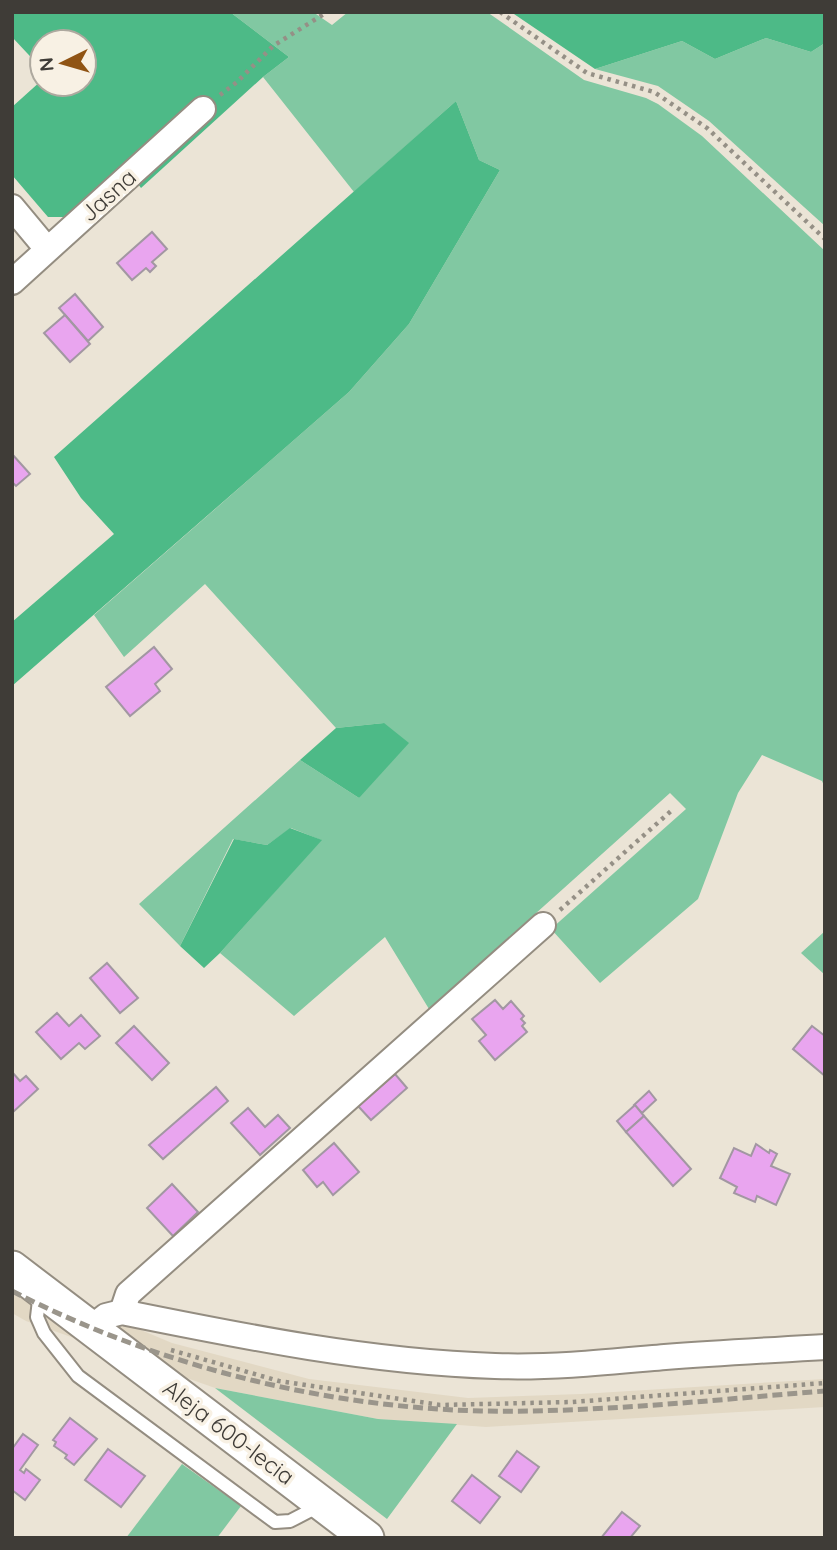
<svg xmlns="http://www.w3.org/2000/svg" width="837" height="1550" font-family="Quicksand,sans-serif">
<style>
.built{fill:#e2d8c4}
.green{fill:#81c8a2}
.forest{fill:#4dba87}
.building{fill:#e9a5ef;stroke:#a297a2;stroke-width:2}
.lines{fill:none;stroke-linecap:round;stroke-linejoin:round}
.service-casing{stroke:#948d81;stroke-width:16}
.minor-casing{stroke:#948d81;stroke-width:28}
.secondary-casing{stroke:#948d81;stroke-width:37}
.path{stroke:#959086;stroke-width:4.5;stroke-dasharray:3.5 5;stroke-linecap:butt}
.service{stroke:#fff;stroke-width:12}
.minor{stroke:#fff;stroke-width:24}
.secondary{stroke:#fff;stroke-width:33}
.rail{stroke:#9a958b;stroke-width:5;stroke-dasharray:10 5;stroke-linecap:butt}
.labels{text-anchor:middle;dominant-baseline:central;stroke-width:7;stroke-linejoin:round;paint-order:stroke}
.street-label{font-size:23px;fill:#3f3c37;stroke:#f8f1e4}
</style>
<rect width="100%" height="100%" fill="#ebe4d6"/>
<!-- built -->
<polygon class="built" points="12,1276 172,1343 309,1379 468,1398 581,1394 825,1379 825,1407 486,1427 378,1419 215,1388 26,1321 12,1313"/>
<!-- green -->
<g class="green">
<polygon points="230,12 317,12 316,14 332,25 348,12 487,12 584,80 646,98 658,104 702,136 825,251 825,788 822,781 762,755 738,793 698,899 600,983 551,929 686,809 670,793 429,1009 385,937 294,1016 220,953 321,840 291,828 267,845 233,839 180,946 139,904 300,760 359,798 384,723 336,728 205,584 124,657 94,615 349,392 409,324 500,170 479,160 456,101 354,192 263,77 289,57"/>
<polygon points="766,38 811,52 825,43 825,226 709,121 658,86 595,69 682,41 715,59"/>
<polygon points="825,931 825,975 801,953"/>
<polygon points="215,1388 378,1419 457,1424 387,1519"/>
<polygon points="182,1464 241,1506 217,1538 126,1538"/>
</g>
<!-- forest -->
<g class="forest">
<polygon points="12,12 230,12 289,57 263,77 141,188 133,177 111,178 65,217 48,217 12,175 12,107 42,80 42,84 84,84 84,42 42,42 42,69 12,37"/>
<polygon points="516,12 825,12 825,43 811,52 766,38 715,59 682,41 595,69 514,14"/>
<polygon points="456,101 479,160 500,170 409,324 349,392 12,686 12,622 114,534 81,498 54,457"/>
<polygon points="384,723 409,743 359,798 300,760 336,728"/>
<polygon points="290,828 322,840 220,953 204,968 180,946 234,839 267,845"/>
</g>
<!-- building -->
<g class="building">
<polygon points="152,232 167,249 152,262 156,266 150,272 146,268 132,280 117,263"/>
<polygon points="75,294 103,327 88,341 59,308"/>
<polygon points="65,315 90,344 70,362 44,333"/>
<polygon points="12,454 30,474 16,486 12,482"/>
<polygon points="154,647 172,669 155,684 160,691 130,716 106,687"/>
<polygon points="107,963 138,998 120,1013 90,978"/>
<polygon points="495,1000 503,1009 511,1001 524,1016 521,1019 525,1023 522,1026 527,1032 495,1060 479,1041 486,1035 472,1019"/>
<polygon points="57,1013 69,1026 81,1015 100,1036 85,1049 79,1043 61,1059 36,1032"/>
<polygon points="134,1026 169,1063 152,1080 116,1043"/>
<polygon points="812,1026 825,1036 825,1076 793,1049"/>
<polygon points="12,1072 20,1081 26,1076 38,1089 12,1113"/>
<polygon points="395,1074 407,1088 371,1120 358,1106"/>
<polygon points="216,1087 228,1101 163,1159 149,1145"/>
<polygon points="649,1091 656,1100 642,1113 634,1105"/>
<polygon points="635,1105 644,1116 626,1132 617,1121"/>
<polygon points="248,1108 265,1127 278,1115 290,1128 260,1155 231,1123"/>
<polygon points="644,1116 691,1169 673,1186 626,1132"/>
<polygon points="334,1143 359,1172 333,1195 323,1182 317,1187 303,1170"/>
<polygon points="756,1144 769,1153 770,1150 777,1154 771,1166 790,1174 776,1205 757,1196 755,1202 734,1193 737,1187 720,1178 734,1148 751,1156"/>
<polygon points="172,1184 198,1212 173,1236 147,1208"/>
<polygon points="70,1418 97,1439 74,1465 65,1458 67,1455 54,1446 56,1442 53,1440"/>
<polygon points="23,1434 38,1445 20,1470 24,1473 26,1469 40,1480 25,1500 12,1490 12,1449"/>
<polygon points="108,1449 145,1476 121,1507 85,1480"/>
<polygon points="517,1451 539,1467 521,1492 499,1476"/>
<polygon points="472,1475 500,1497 480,1523 452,1501"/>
<polygon points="622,1512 640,1526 630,1538 601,1538"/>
</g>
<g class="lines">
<defs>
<polyline id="service" points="40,1292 37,1317 44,1333 78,1376 275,1522 290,1521 319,1506"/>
<g id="minor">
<polyline points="12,207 47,249"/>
<polyline points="12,282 203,109"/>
<polyline points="122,1312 128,1294 543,925"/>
<path d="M92 1327 106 1316 122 1312C246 1337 369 1362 495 1366 552 1368 609 1362 665 1357 718 1353 772 1350 825 1347"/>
</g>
<polyline id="secondary" points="12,1268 367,1538"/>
</defs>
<!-- service casing -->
<use href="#service" class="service-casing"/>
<!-- minor casing -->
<use href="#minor" class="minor-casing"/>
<!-- secondary casing -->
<use href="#secondary" class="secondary-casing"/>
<!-- path -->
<g class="path">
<polyline points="500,12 587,73 654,92 707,128 825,239"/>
<polyline points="220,95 237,82 273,46 327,12"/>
<polyline points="560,910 671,811"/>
<polyline points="171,1350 279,1381 440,1405 572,1402 825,1383"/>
</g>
<!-- service -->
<use href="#service" class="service"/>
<!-- minor -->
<use href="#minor" class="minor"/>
<!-- secondary -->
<use href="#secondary" class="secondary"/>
<!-- rail -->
<path class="rail" d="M12 1291C156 1365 320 1407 481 1411 596 1413 711 1400 825 1391"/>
</g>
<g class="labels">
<!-- street labels -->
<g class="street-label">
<text transform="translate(108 195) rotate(-42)">Jasna</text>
<text transform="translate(229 1432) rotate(37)">Aleja 600-lecia</text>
</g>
</g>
<!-- border -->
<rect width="837" height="1550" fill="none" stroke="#3f3c37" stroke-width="28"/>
<!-- north arrow -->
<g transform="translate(63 63) rotate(265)"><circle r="33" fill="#f8f1e4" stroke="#aea99f" stroke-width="2"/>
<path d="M0-5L12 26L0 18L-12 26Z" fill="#905414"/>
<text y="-10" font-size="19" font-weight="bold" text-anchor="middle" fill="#3f3c37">N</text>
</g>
</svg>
